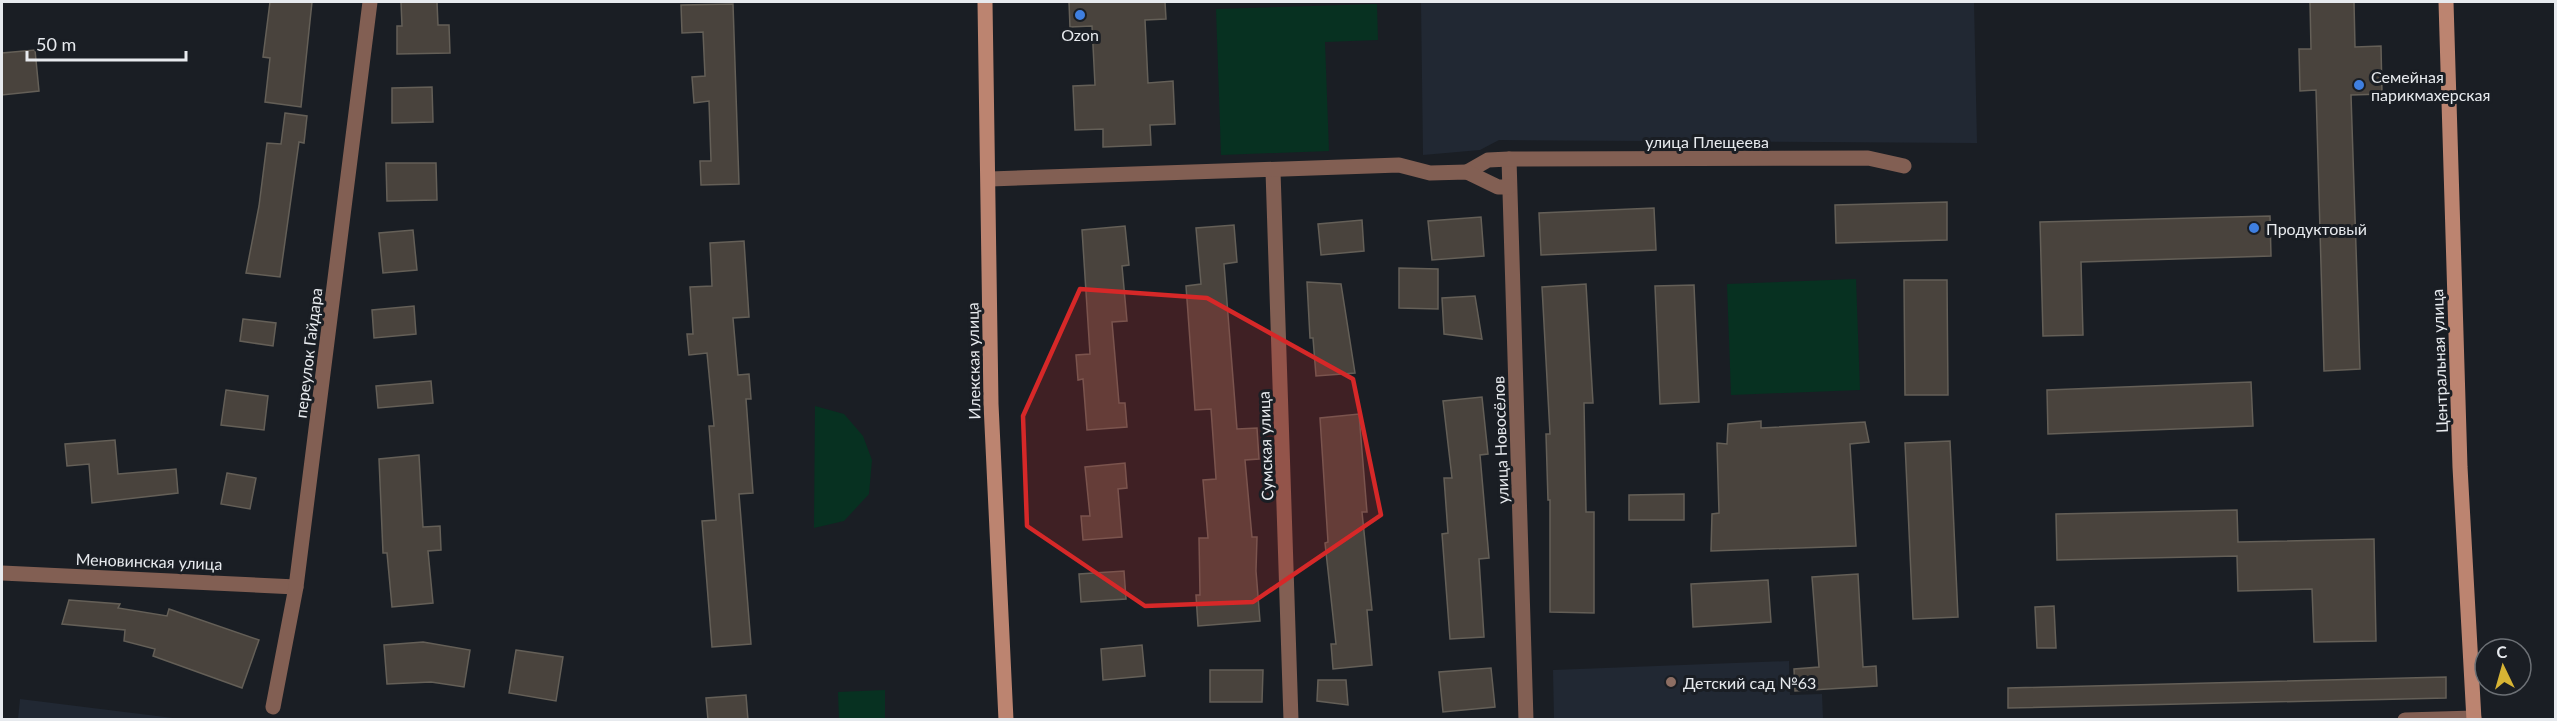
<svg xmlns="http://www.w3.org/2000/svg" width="2557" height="721" font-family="Lato,sans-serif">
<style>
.built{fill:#212833}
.park{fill:#073121}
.building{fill:#49433d;stroke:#645f57;stroke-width:1.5}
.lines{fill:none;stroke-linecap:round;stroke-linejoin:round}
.street{stroke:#825f53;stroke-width:15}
.secondary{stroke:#bc8470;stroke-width:15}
.marked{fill:#d62828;fill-opacity:0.2;stroke:#d62828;stroke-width:4.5;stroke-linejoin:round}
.shop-dot{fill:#3f7fe0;stroke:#1a1e24;stroke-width:2}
.education-dot{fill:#8d6e63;stroke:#1a1e24;stroke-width:2}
.labels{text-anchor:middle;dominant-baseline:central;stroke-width:6;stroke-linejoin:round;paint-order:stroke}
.poi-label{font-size:16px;fill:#e7eaee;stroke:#1a1e24;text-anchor:start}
.street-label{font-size:16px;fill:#e7eaee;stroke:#1a1e24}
</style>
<rect width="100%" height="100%" fill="#1a1e24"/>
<!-- built -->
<g class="built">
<polygon points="1421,2 1974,2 1977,143 1499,140 1480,150 1423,155"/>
<polygon points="1789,661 1790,695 1822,694 1823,719 1554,719 1553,670"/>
<polygon points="20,699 181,719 18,719"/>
</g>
<!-- park -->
<g class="park">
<polygon points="1377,4 1378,40 1325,42 1329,151 1221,155 1216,9"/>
<polygon points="1856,279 1860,390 1731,395 1727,284"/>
<polygon points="815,406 844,414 863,436 872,460 869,494 844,521 814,528"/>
<polygon points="885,690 885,719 839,719 838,692"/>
</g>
<!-- building -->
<g class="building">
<polygon points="270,2 312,2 301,107 265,102 270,58 263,57"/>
<polygon points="401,2 437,2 438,25 449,25 450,53 397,54 397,26 402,26"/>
<polygon points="1069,2 1165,2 1166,19 1145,20 1148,83 1173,81 1175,124 1150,125 1151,145 1103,147 1103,129 1075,130 1073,86 1095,85 1092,26 1070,27"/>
<polygon points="2310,2 2354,2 2355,47 2381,46 2382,94 2351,95 2360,369 2324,371 2316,90 2300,91 2299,49 2311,49"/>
<polygon points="733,4 739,184 701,185 700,161 711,161 709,101 694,103 692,77 705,76 703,32 682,33 681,5"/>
<polygon points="35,50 39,91 2,95 2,53"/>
<polygon points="432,87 433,122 392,123 392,88"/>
<polygon points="285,113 307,116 304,143 299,142 280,277 246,273 259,206 267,143 281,144"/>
<polygon points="386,163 436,163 437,200 387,201"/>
<polygon points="1947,202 1947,240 1836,243 1835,205"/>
<polygon points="1654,208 1656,250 1541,255 1539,213"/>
<polygon points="2270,216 2271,256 2081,262 2083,335 2043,336 2040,222"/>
<polygon points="1481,217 1484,256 1432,260 1428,221"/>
<polygon points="1362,220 1364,251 1321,255 1318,224"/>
<polygon points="1234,225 1237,262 1224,264 1237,429 1257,428 1259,459 1245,460 1252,537 1257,537 1256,571 1260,621 1198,626 1196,595 1200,595 1199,538 1208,538 1203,480 1216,479 1211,409 1195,410 1186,286 1201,284 1196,228"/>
<polygon points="1125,226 1129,265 1122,266 1127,321 1112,322 1119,403 1125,403 1127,427 1087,430 1083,379 1078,380 1076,355 1090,354 1082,230"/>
<polygon points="413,230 417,270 383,273 379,233"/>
<polygon points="744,241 749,317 733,318 738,375 749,374 751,399 746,399 753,493 739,494 751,644 712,647 702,521 716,520 709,426 714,426 707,353 689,355 687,334 693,334 690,287 712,286 710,243"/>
<polygon points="1399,268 1438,269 1438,309 1399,308"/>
<polygon points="1904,280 1947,280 1948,395 1905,395"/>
<polygon points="1307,282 1341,284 1355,373 1316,376 1313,338 1310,338"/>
<polygon points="1586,284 1593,403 1584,403 1586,512 1594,512 1594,613 1550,612 1550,500 1548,500 1546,434 1550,434 1542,287"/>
<polygon points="1694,285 1699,402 1660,404 1655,286"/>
<polygon points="1475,296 1482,339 1444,334 1442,298"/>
<polygon points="414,306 416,334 374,338 372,310"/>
<polygon points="243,319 276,323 273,346 240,341"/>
<polygon points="431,381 433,403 378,408 376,386"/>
<polygon points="2251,382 2253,426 2048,434 2047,390"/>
<polygon points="226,390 268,396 264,430 221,425"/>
<polygon points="1482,397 1488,454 1480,455 1489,558 1479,559 1484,637 1450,639 1442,534 1448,533 1444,478 1452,478 1443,401"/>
<polygon points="1359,414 1367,512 1362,512 1372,610 1367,610 1372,665 1333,669 1331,644 1336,644 1325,543 1328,542 1320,418"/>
<polygon points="1761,421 1761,428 1865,422 1869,442 1850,444 1856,546 1711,551 1712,514 1719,513 1717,443 1727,444 1728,424"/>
<polygon points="115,440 118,474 176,469 178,493 92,503 89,464 67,466 65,444"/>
<polygon points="1950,441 1958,617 1913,619 1905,443"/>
<polygon points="419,455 423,527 440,526 441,550 428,551 433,603 392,607 387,553 383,553 379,459"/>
<polygon points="1125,463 1127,488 1118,489 1122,537 1083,540 1081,516 1090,516 1085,467"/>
<polygon points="227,473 256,478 250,509 221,504"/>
<polygon points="1684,494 1684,520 1629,520 1629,495"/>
<polygon points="2237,510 2238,542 2374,539 2376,641 2314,642 2312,589 2238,591 2237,556 2057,560 2056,514"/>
<polygon points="1124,571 1126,599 1081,602 1079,574"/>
<polygon points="1858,574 1863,667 1876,666 1877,686 1795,691 1794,669 1819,667 1812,577"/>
<polygon points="1768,580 1771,622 1693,627 1691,584"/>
<polygon points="69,600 120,604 118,608 167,616 169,609 259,640 242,688 153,656 155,649 124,641 125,630 62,624"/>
<polygon points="2054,606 2056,648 2037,648 2035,607"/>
<polygon points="423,642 470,650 464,687 431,682 387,684 384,645"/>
<polygon points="1142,645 1145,676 1103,680 1101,649"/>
<polygon points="516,650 563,657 556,701 509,693"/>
<polygon points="1491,668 1495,707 1443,712 1439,672"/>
<polygon points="1210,670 1263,670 1262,702 1210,702"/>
<polygon points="2446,677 2446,698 2008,708 2008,688"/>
<polygon points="1318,680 1346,680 1348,705 1317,701"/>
<polygon points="746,695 748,720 708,720 706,698"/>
</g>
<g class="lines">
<!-- street -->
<g class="street">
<polyline points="1509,159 1526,720"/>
<polyline points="1273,171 1291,720"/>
<polyline points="1467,172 1488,160 1509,159 1868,158 1904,166"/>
<polyline points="990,179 1399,165 1430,173 1467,172 1498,187 1509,187"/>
<polyline points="2,573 296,587"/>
<polyline points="273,707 296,587 370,2"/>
<polyline points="2405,720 2474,718"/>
</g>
<!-- secondary -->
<g class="secondary">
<polyline points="985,2 991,404 1006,720"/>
<polyline points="2446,2 2460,467 2474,720"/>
</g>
</g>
<!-- marked area -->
<path class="marked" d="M1080 289 1207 298 1353 379 1381 515 1253 602 1145 606 1027 526 1023 416Z"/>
<!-- markers -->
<g class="shop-dot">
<circle cx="1080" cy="15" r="6"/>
<circle cx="2359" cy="85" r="6"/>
<circle cx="2254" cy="228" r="6"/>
</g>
<circle class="education-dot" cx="1671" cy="682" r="6"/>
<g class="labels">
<!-- poi labels -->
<g class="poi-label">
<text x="1080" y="34" text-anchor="middle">Ozon</text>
<text x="2371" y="76">Семейная<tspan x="2371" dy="18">парикмахерская</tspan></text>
<text x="2266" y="228">Продуктовый</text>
<text x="1683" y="682">Детский сад №63</text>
</g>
<!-- street labels -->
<g class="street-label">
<text x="1707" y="141">улица Плещеева</text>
<text transform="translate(308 353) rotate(-83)">переулок Гайдара</text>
<text transform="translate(973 361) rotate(-91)">Илекская улица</text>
<text transform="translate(2439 361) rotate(-92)">Центральная улица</text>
<text transform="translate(1500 440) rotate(-92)">улица Новосёлов</text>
<text transform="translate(1265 446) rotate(-92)">Сумская улица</text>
<text transform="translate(149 561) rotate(2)">Меновинская улица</text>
</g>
</g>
<!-- border -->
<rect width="2557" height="721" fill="none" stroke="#e7eaee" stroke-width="6"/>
<!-- north arrow -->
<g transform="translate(2503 667) rotate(355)"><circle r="28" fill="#1a1e24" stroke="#6c7075" stroke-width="1.5"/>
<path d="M0-4.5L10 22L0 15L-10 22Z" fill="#d7b434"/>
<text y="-9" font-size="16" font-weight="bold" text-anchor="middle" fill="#e7eaee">С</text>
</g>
<!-- scale -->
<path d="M27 51v9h159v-9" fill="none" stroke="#e7eaee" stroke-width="3"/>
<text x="36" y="51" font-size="18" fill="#e7eaee" stroke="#1a1e24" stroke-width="4.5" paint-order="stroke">50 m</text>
</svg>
